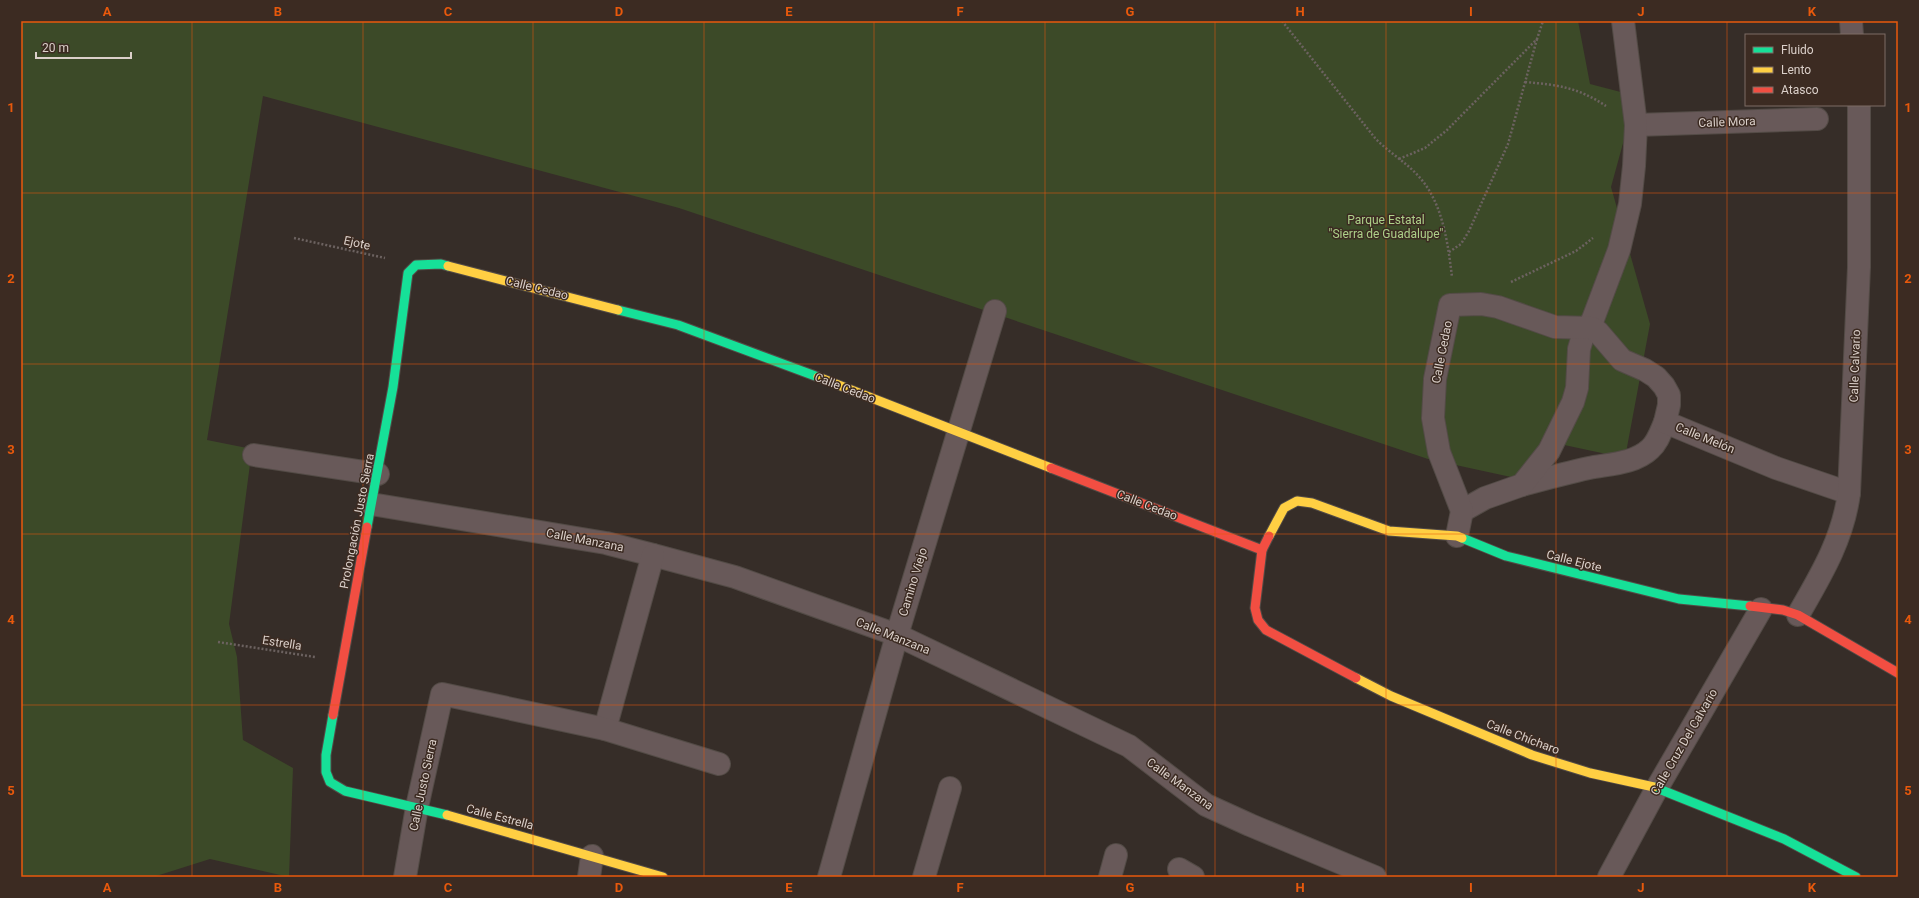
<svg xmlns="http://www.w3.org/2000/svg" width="1919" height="898" font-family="Roboto,sans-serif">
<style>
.green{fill:#3c4a28}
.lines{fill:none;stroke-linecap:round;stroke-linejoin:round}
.street-casing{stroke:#534b46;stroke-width:24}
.fast-casing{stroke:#534b46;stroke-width:11}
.slow-casing{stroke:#534b46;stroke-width:11}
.jam-casing{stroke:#534b46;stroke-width:11}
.path{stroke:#6c6260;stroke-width:2.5;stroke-dasharray:2 2;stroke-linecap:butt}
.street{stroke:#685959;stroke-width:22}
.fast{stroke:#16e098;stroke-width:9}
.slow{stroke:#ffcf43;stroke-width:9}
.jam{stroke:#f24e42;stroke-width:9}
.grid{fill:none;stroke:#e8590c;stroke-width:1;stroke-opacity:0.55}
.labels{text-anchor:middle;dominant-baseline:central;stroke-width:3;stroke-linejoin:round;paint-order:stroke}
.street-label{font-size:12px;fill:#dbd0ca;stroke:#3c2b22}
.park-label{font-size:12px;fill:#add089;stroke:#3c2b22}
.neatline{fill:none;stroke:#e8590c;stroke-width:1.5}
.grid-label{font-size:13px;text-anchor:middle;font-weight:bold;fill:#e8590c}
</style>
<rect width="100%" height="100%" fill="#362d28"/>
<!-- green -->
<polygon class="green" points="21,21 1578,21 1590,84 1636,96 1611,187 1650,324 1625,458 1541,440 1530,481 1428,459 679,208 263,96 207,440 252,449 229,624 237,657 243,740 293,768 289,877 210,859 153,877 21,877"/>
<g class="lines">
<defs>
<g id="street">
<polyline points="1851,21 1852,35"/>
<polyline points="1636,125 1817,119"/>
<polyline points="254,455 378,474"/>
<path d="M1522 485C1544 479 1566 473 1589 468 1609 464 1634 464 1650 449 1658 442 1661 431 1665 422"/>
<polyline points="371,504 606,543 653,555 735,577 897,635 1129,746 1206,805 1250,825 1375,877"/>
<polyline points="1462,511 1485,498 1522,485 1549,451 1573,402 1577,388 1579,349 1582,339 1593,319 1619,250 1630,204 1634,166 1636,125 1623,21"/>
<polyline points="1457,536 1462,511 1439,452 1433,418 1435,379 1450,305 1481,304 1498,307 1555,327 1592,328 1598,332 1622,360 1645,370 1656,377 1664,386 1669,395 1669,405 1665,422 1776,468 1849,493"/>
<path d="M1798 615C1821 575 1843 539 1849 493L1859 267V105"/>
<polyline points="605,729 653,555"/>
<polyline points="1179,869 1193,877"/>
<polyline points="405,877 417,807 442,694 605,729 719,764"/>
<polyline points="589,877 592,856"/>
<polyline points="829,877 897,635 995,311"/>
<polyline points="924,877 950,788"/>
<polyline points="1110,877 1116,855"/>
<polyline points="1609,877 1657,788 1761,609"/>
</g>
<g id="fast">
<polyline points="618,310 678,325 818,377"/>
<polyline points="367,527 393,387 408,273 416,265 441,264 448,266"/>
<polyline points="1462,538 1506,556 1679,599 1750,606"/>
<polyline points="333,715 326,755 326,772 330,782 345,791 447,815"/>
<polyline points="1654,787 1784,839 1856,877"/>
</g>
<g id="slow">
<polyline points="448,266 618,310"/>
<polyline points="818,377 1051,468"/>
<polyline points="1269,536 1284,508 1297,501 1312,503 1389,531 1457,536 1462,538"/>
<polyline points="1356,678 1391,696 1532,755 1590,773 1654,787"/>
<polyline points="447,815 663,877"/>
</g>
<g id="jam">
<polyline points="1051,468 1262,550"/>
<polyline points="1269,536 1262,550 1255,608 1258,620 1266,630 1356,678"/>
<polyline points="1750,606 1783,610 1798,615 1898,673"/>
<polyline points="333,715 367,527"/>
</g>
</defs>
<!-- street casing -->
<use href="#street" class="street-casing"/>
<!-- fast casing -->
<use href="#fast" class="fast-casing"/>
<!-- slow casing -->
<use href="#slow" class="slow-casing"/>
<!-- jam casing -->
<use href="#jam" class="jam-casing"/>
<!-- path -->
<g class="path">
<path d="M1282 21 1375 138C1389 153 1408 163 1421 179 1443 205 1448 244 1452 277"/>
<path d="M1525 82C1558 85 1577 87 1606 106"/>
<polyline points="1399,159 1425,148 1447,130 1537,39 1543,21"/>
<polyline points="294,238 385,258"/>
<polyline points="1449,252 1461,244 1469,231 1508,144 1537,39"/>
<polyline points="1511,282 1576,251 1593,238"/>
<polyline points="218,642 315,657"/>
</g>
<!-- street -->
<use href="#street" class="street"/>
<!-- fast -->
<use href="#fast" class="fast"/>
<!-- slow -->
<use href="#slow" class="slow"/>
<!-- jam -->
<use href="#jam" class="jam"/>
</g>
<!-- grid -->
<path class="grid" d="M192 21V877M363 21V877M533 21V877M704 21V877M874 21V877M1045 21V877M1215 21V877M1386 21V877M1556 21V877M1727 21V877M21 193H1898M21 364H1898M21 534H1898M21 705H1898"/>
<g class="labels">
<!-- street labels -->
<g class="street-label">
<text transform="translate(1727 122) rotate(-2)">Calle Mora</text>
<text transform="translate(357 243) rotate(13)">Ejote</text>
<text transform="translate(537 288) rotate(14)">Calle Cedao</text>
<text transform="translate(1442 352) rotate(-79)">Calle Cedao</text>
<text transform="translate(1855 366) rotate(-88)">Calle Calvario</text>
<text transform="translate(845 388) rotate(21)">Calle Cedao</text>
<text transform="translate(1705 438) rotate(22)">Calle Melón</text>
<text transform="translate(1147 505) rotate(21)">Calle Cedao</text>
<text transform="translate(357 521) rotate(-79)">Prolongación Justo Sierra</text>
<text transform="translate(585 540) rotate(11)">Calle Manzana</text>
<text transform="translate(1574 561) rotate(14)">Calle Ejote</text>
<text transform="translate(913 582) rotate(-73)">Camino Viejo</text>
<text transform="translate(893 636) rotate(22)">Calle Manzana</text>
<text transform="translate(282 643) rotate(9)">Estrella</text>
<text transform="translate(1523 737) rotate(21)">Calle Chícharo</text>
<text transform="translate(1684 742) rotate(-60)">Calle Cruz Del Calvario</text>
<text transform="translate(1180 784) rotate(36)">Calle Manzana</text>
<text transform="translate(423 785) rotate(-78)">Calle Justo Sierra</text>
<text transform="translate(500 817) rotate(15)">Calle Estrella</text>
</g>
<!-- park labels -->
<g class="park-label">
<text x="1386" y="220">Parque Estatal<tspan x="1386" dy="14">"Sierra de Guadalupe"</tspan></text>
</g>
</g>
<!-- border -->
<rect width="1919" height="898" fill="none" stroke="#3c2b22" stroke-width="44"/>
<!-- legend -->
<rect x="1745" y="34" width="140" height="72" fill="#3c2b22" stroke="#7c6d65"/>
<rect x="1753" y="47" width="20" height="6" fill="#16e098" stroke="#7c6d65"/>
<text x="1781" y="54" font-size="12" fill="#dbd0ca">Fluido</text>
<rect x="1753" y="67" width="20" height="6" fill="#ffcf43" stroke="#7c6d65"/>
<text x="1781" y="74" font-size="12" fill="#dbd0ca">Lento</text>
<rect x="1753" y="87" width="20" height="6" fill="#f24e42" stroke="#7c6d65"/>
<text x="1781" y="94" font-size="12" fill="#dbd0ca">Atasco</text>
<!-- scale -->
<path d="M36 52v6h95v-6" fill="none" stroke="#dbd0ca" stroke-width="2"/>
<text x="42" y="52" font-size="12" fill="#dbd0ca" stroke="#3c2b22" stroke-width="3" paint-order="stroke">20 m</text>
<rect x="22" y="22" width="1875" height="854" class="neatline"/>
<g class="grid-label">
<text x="107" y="16">A</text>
<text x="278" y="16">B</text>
<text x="448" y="16">C</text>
<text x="619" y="16">D</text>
<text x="789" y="16">E</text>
<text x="960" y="16">F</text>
<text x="1130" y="16">G</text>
<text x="1300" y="16">H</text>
<text x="1471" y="16">I</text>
<text x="1641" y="16">J</text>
<text x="1812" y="16">K</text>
<text x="11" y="112">1</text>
<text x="1908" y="112">1</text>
<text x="11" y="283">2</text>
<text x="1908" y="283">2</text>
<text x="11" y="454">3</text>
<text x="1908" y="454">3</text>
<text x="11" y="624">4</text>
<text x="1908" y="624">4</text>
<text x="11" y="795">5</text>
<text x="1908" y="795">5</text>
<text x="107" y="892">A</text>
<text x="278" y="892">B</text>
<text x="448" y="892">C</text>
<text x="619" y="892">D</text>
<text x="789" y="892">E</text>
<text x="960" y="892">F</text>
<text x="1130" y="892">G</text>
<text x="1300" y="892">H</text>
<text x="1471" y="892">I</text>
<text x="1641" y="892">J</text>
<text x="1812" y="892">K</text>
</g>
</svg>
